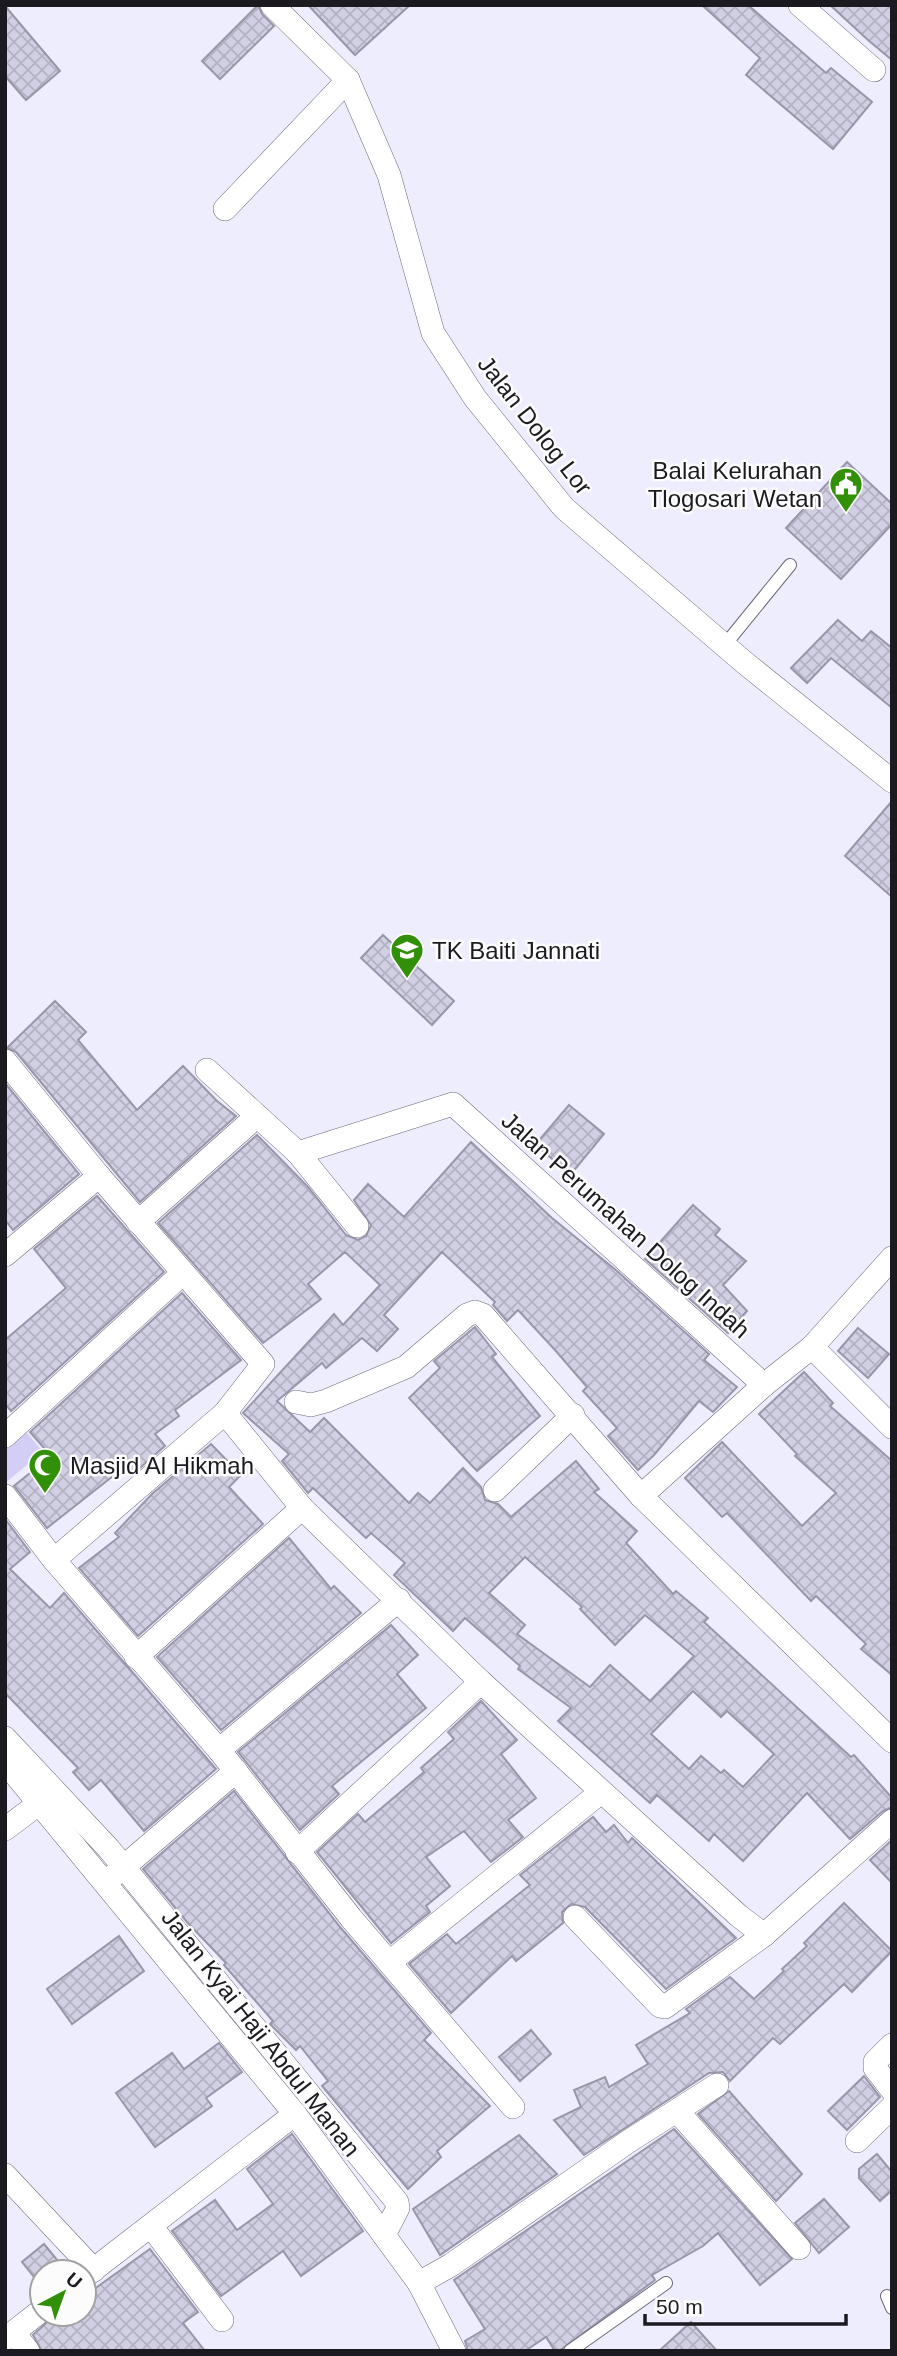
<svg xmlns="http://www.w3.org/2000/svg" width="897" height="2356" font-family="Arial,sans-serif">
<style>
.green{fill:#d2cef5}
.building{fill:url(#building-cross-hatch);stroke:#9897a9;stroke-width:2;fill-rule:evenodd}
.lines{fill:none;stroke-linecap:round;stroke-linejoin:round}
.service-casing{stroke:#6b6a7b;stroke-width:14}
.minor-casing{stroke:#6b6a7b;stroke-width:24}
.service{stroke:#fff;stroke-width:12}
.minor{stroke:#fff;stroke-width:23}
.labels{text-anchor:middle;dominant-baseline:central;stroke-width:5;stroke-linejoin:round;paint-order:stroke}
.street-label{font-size:24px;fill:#1b1a21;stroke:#fcfcfc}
.poi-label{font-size:24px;fill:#1b1a21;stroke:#fcfcfc;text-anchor:start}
</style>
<defs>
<pattern id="building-cross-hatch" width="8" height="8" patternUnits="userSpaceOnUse" patternTransform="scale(1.75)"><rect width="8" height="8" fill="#d1cfe3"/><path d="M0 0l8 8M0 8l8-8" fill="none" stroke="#b3b1c2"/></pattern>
</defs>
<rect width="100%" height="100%" fill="#eeedfd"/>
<!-- green -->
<polygon class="green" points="18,1422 43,1452 5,1483 5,1433"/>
<!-- building -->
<g class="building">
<polygon points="258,5 262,14 274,26 220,79 202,61"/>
<polygon points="308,5 410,5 355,55"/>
<polygon points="702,5 748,5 826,73 831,68 872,102 833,149 746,75 760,58"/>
<polygon points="830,5 892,5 892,60 868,40"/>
<polygon points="5,6 60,71 26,100 5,76"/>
<polygon points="847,462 892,504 892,524 841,579 786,528"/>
<polygon points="838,620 862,641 871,631 892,648 892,708 831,658 807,683 791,668"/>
<polygon points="892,801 892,897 845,856"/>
<polygon points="383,935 454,1001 432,1025 361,958"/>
<polygon points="55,1001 86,1032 78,1040 137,1110 183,1066 217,1101 236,1116 140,1202 16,1052 7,1048"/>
<polygon points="5,1083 79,1174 13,1230 5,1220"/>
<polygon points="569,1105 604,1134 571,1174 535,1145"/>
<path d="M257 1135 308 1187 346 1235 358 1240 366 1236 371 1225 354 1200 368 1184 404 1217 471 1142 552 1218 617 1271 709 1354 704 1360 737 1387 713 1412 699 1401 654 1455 638 1470 608 1436 617 1428 583 1391 587 1387 555 1350 518 1310 507 1321 493 1305 495 1302 442 1252 384 1315 398 1329 377 1351 362 1338 326 1368 322 1363 277 1401 310 1432 324 1418 409 1503 418 1493 430 1503 463 1468 481 1487 485 1500 498 1504 511 1517 576 1461 599 1489 594 1492 637 1531 626 1543 673 1594 676 1591 708 1618 704 1622 851 1757 854 1755 892 1798V1807L883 1811 850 1839 807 1793 743 1861 714 1834 709 1841 657 1795 650 1803 558 1721 571 1708 518 1669 520 1666 465 1618 453 1631 394 1575 405 1563 371 1533 366 1538 313 1488 308 1493 282 1461 289 1454 243 1413 334 1314 343 1325 380 1285 345 1252 308 1284 321 1299 263 1343 158 1223ZM525 1557 582 1607 580 1609 615 1645 645 1615 694 1656 650 1701 610 1665 590 1687 517 1634 525 1625 489 1593ZM693 1691 721 1717 727 1711 774 1754 743 1787 724 1770 721 1773 701 1756 689 1769 651 1734Z"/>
<polygon points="97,1196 164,1272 11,1411 5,1404 5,1340 66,1288 34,1249"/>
<polygon points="693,1205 720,1229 715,1235 746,1261 723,1285 747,1311 728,1333 645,1259"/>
<polygon points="182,1293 241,1360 175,1410 179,1416 155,1434 165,1446 134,1473 127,1465 47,1528 14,1486 51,1456 30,1432"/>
<polygon points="475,1327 496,1354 492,1357 540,1416 477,1471 409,1398 440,1368 434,1361"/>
<polygon points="858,1328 889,1354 868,1378 838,1351"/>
<polygon points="804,1372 833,1403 830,1406 892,1461 892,1675 861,1649 866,1644 816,1596 811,1601 727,1513 722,1517 685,1478 722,1442 802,1526 836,1493 795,1456 797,1454 759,1414"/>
<polygon points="211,1444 241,1475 229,1487 263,1524 138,1636 79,1568 119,1537 115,1533 152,1494"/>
<polygon points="5,1519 30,1552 10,1569 50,1608 64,1593 216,1769 144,1831 101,1780 89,1790 73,1772 78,1768 5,1693"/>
<polygon points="289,1538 331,1589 334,1586 361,1613 221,1730 157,1657"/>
<polygon points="391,1625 418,1655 397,1674 426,1708 332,1786 339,1794 300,1830 238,1752"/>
<polygon points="481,1701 517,1740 501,1754 536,1798 508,1820 523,1837 491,1862 464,1831 426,1857 450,1886 426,1906 430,1912 391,1943 317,1852 358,1814 365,1822 424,1772 421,1768 454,1739 448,1732"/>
<polygon points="234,1791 340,1927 431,2033 424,2040 490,2106 437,2151 441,2157 408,2189 322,2086 328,2081 300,2046 296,2050 270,2024 273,2021 224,1965 226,1963 187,1922 143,1869"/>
<polygon points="593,1817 606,1832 614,1825 628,1843 632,1838 736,1938 666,1989 585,1907 571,1904 562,1912 563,1923 516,1961 512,1956 451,2013 409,1964 447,1934 456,1944 530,1885 520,1875"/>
<polygon points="892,1840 892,1883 870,1860"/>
<polygon points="844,1903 892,1951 852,1992 844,1984 780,2044 773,2038 730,2081 723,2072 709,2073 584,2155 554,2120 581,2107 574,2090 605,2077 609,2087 648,2064 636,2045 690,2013 686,2009 730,1977 754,1999 784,1971 782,1969 807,1946 804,1943"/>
<polygon points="119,1936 144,1971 72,2024 47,1989"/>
<polygon points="531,2030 551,2054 520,2081 499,2057"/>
<polygon points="219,2043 242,2072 206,2098 212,2106 155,2147 116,2093 172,2053 184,2069"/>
<polygon points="864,2076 880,2097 847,2130 828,2111"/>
<polygon points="729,2091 802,2174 776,2201 698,2114"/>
<polygon points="674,2129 792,2259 760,2285 718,2233 703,2246 652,2275 655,2280 559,2351 555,2351 546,2337 525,2351 468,2351 465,2341 485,2329 454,2280"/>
<polygon points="292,2134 363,2231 301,2276 283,2251 221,2296 172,2231 215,2200 237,2230 273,2204 247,2169"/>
<polygon points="519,2135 557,2174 440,2255 413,2209"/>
<polygon points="877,2154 892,2172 892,2190 880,2201 859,2178 859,2169"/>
<polygon points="824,2199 849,2227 819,2253 795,2223"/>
<polygon points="44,2244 67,2272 42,2272 42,2287 22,2262"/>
<polygon points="150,2249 198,2312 183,2323 205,2351 42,2351 33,2335 56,2314 84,2314 84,2293 86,2295"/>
<polygon points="691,2322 717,2351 659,2351"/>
</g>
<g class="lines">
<defs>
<g id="service">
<polyline points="724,646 790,565"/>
<polyline points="887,2296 892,2308"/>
<polyline points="570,2351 666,2283"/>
</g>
<g id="minor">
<polyline points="272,5 348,80 389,175 433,333 475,398 564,508 745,663 892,781"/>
<polyline points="800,5 874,70"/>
<polyline points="225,209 348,80"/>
<polyline points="5,1061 99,1176 263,1364 225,1413 54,1560"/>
<polyline points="207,1070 298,1153 357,1226"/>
<polyline points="298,1153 453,1104 764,1385"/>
<polyline points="138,1222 257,1116"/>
<polyline points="5,1255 99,1176"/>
<polyline points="812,1347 892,1427"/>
<polyline points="296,1402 311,1405 326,1401 406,1367 467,1315 475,1312 483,1315 641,1496 892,1741"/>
<polyline points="225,1413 302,1508 481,1682 739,1916 764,1935"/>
<polyline points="5,1436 182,1274"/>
<polyline points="495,1490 573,1415"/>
<polyline points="5,1496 54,1560 219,1750 351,1918 513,2107"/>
<polyline points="641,1496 764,1385 812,1347 892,1258"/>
<polyline points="136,1657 302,1508"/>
<polyline points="5,1738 109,1849 397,2202 398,2208 384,2235"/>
<polyline points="219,1750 399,1600"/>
<polyline points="5,1762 295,2114 419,2283 454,2351"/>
<polyline points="5,1829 41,1802"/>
<polyline points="297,1852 481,1682"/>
<polyline points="113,1876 236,1771"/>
<polyline points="575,1917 660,2006 665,2007 764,1935 892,1821"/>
<polyline points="390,1962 601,1792"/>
<polyline points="892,2045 875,2062 875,2068 892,2090"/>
<polyline points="678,2112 799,2248"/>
<polyline points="857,2141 892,2107"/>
<polyline points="5,2175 94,2270"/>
<polyline points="151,2226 222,2320"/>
<polyline points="84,2277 295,2114"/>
<polyline points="419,2283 451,2265 629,2141 717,2085"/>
<polyline points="14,2333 28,2351"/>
<polyline points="5,2339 42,2310"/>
</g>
</defs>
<!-- service casing -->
<use href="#service" class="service-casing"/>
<!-- minor casing -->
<use href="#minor" class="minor-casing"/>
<!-- service -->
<use href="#service" class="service"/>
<!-- minor -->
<use href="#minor" class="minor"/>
</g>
<!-- icons -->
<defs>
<symbol id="civic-pin" viewBox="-11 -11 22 30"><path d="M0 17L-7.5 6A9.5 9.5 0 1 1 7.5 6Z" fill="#319007" stroke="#fcfcfc"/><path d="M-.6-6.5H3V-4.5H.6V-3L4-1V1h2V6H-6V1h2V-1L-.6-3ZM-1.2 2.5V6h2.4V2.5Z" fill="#fff"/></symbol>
<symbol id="school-pin" viewBox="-11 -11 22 30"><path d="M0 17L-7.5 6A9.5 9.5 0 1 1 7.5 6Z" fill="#319007" stroke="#fcfcfc"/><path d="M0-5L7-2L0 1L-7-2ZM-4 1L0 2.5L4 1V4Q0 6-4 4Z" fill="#fff"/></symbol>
<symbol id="mosque-pin" viewBox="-11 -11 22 30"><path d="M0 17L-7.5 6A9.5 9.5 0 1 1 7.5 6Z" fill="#319007" stroke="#fcfcfc"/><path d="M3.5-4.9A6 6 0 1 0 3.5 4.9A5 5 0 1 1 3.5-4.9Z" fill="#fff"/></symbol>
</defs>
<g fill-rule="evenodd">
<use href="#civic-pin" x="827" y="465" width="38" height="52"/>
<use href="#school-pin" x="388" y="931" width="38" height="52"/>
<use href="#mosque-pin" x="26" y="1446" width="38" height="52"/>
</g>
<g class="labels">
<!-- street labels -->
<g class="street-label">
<text transform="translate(535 425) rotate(52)">Jalan Dolog Lor</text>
<text transform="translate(626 1225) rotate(42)">Jalan Perumahan Dolog Indah</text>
<text transform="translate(261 2033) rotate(52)">Jalan Kyai Haji Abdul Manan</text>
</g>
<!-- poi labels -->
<g class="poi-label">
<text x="822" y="470" text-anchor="end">Balai Kelurahan<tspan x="822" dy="28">Tlogosari Wetan</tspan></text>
<text x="432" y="950">TK Baiti Jannati</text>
<text x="70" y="1465">Masjid Al Hikmah</text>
</g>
</g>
<!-- border -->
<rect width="897" height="2356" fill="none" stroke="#1b1a21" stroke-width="14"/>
<!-- north arrow -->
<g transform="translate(63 2293) rotate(41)"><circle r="33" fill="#fcfcfc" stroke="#a2a2a4" stroke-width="2"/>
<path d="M0-5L12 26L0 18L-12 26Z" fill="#319007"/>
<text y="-10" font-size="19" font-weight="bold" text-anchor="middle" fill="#1b1a21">U</text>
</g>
<!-- scale -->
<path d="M645 2314v10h201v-10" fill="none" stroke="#1b1a21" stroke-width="3.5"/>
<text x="656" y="2314" font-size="21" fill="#1b1a21" stroke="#fcfcfc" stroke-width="5" paint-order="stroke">50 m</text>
</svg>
